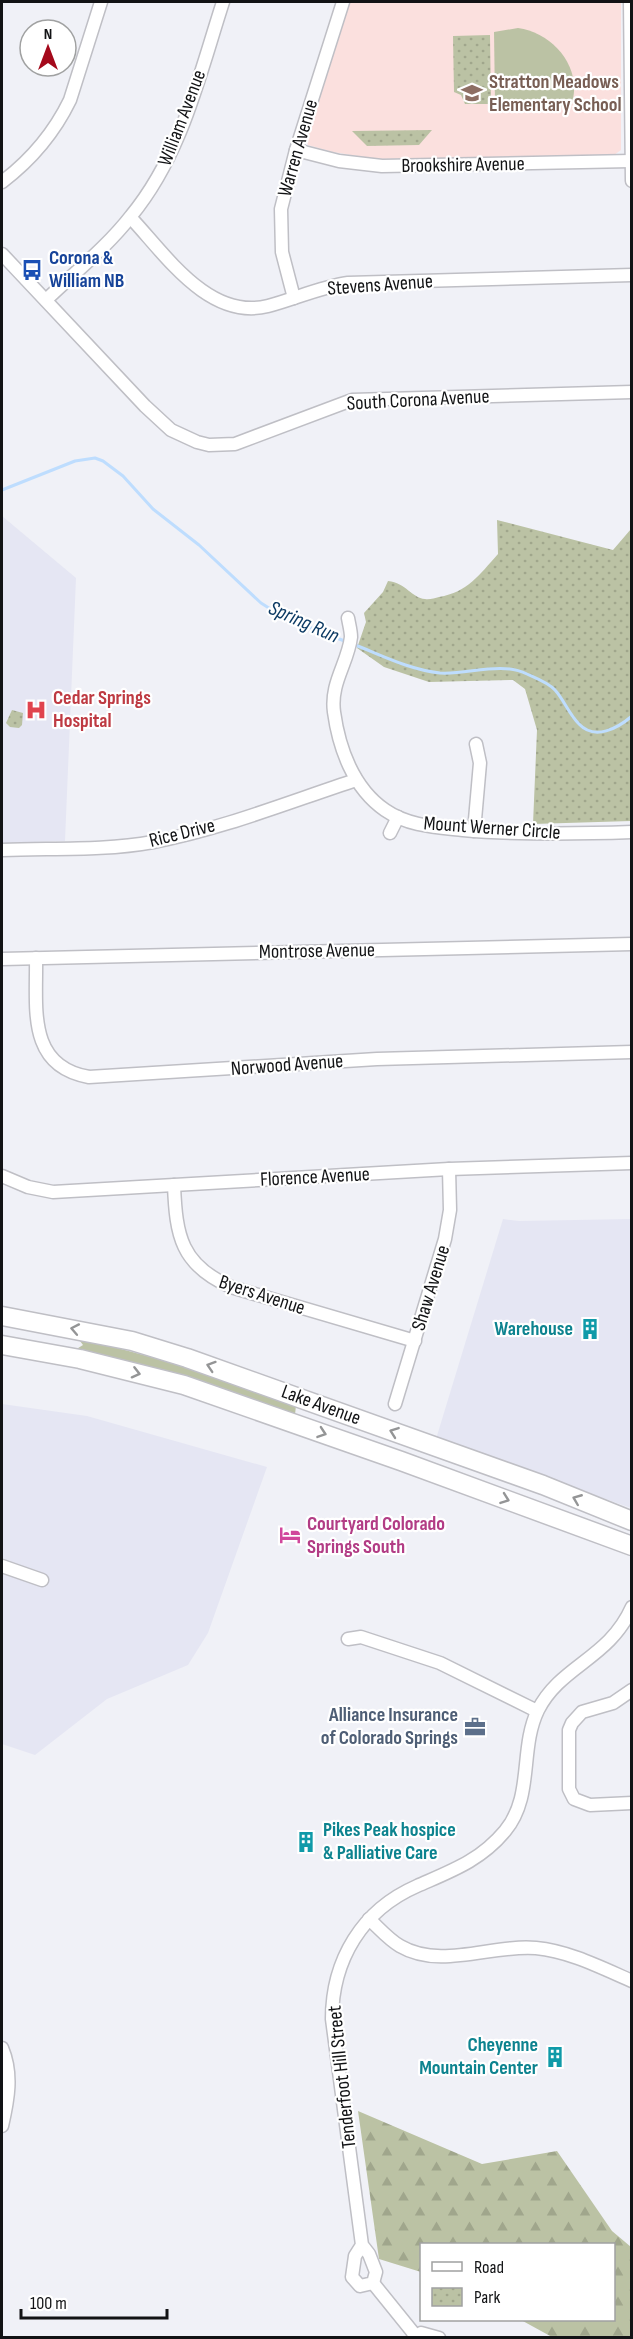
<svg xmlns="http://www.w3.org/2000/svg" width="633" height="2339" font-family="'Sofia Sans Condensed',sans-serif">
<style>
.built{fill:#e5e6f3}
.education{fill:#fbe0de}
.grass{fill:#bbc2a4}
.forest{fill:url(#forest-firs)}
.park{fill:url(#park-dots)}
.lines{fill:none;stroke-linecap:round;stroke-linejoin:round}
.stream{stroke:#beddfe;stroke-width:3}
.minor-casing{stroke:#bfbfc5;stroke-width:15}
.primary-casing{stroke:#bfbfc5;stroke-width:21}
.minor{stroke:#fff;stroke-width:12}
.primary{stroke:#fff;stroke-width:18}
.oneway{stroke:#949596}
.labels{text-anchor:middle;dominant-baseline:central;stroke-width:4.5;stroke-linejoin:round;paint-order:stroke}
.education-label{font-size:20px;font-weight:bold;fill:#785e54;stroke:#fff;text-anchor:start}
.street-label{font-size:20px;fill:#121315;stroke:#fff}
.transit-label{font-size:20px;font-weight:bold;fill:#164399;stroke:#fff;text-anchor:start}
.health-label{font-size:20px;font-weight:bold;fill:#be3a42;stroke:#fff;text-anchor:start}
.culture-label{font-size:20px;font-weight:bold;fill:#0d838f;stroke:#fff;text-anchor:end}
.hotel-label{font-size:20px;font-weight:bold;fill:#b23c85;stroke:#fff;text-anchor:start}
.service-label{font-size:20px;font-weight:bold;fill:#4e5e75;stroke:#fff;text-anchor:end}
.water-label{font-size:21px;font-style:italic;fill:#0d3b64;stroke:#fff}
</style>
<defs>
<pattern id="forest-firs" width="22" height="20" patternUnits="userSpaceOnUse" patternTransform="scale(1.5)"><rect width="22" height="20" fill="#bbc2a4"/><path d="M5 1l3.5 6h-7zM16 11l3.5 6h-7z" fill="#a0a68c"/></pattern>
<pattern id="park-dots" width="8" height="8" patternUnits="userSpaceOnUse" patternTransform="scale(1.5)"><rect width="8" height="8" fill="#bbc2a4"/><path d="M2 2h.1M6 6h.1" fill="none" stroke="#a0a68c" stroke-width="1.8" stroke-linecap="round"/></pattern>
</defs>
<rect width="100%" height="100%" fill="#f0f1f7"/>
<!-- built -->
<g class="built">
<polygon points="2,516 76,578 65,841 2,843"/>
<polygon points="503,1219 519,1221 631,1219 631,1508 436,1439"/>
<polygon points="2,1404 87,1416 267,1467 208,1633 188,1665 107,1699 35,1755 2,1744"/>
</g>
<!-- education -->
<polygon class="education" points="350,2 621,2 621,150 614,155 376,159 333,152 308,145 306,140"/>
<!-- grass -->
<g class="grass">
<path d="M518 28C554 33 584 69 571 106L500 108 495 102 494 32Z"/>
<polygon points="77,1337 184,1366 296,1405 295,1415 75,1350 83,1345"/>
</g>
<!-- forest -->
<polygon class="forest" points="358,2111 482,2164 557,2151 612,2231 631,2247 631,2337 552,2337 521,2320 614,2320 614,2244 422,2244 421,2272 379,2259"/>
<!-- park -->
<g class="park">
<polygon points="490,35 491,104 465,104 461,95 454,92 453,36"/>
<polygon points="432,130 419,145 367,146 352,131"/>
<path d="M497 520 613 550 631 529V821L533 824 537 730 525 689 513 680 429 682 384 667 357 648 366 622 364 613 383 592 388 581C406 583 412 598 425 599 429 600 435 598 439 597 468 592 479 575 498 554Z"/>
<polygon points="12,710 23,713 22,725 19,728 10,727 6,723"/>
</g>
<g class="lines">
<!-- stream -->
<g class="stream">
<polyline points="2,490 75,461 95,458 103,461 123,476 153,509 199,545 261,603 283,617 347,642"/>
<path d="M353 644C381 655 410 670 440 673 468 675 500 661 527 674 536 678 549 683 555 690 564 700 569 714 579 724 595 741 618 728 632 716"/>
</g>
<defs>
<g id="minor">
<polyline points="630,2 632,181"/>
<polyline points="296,150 339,161 382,166 631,161"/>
<path d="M2 182C31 160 54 133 70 100L101 2"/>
<path d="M131 218C165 254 209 321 268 306 295 299 320 287 348 283L632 275"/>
<polyline points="2,254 145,406 171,430 197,442 209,445 235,444 352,400 632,392"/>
<polyline points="294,298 282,252 281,209 296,150 343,2"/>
<path d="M46 300C74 273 107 247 131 216 182 154 199 76 223 2"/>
<path d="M348 618C349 624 351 631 351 637 348 663 330 683 334 712 339 748 353 788 385 810 408 826 436 827 463 830 520 835 575 834 632 832"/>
<polyline points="474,831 480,763 476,744"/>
<polyline points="390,833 398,817"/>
<path d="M2 850C52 848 104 851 153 842 222 829 289 802 356 780"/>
<path d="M36 958C37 1007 26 1066 89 1077L377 1059 632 1052"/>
<polyline points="2,959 632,944"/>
<polyline points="2,1176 28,1187 53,1192 449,1169 632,1163"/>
<path d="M174 1185C176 1236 181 1265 231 1287L415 1341"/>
<polyline points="395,1404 445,1239 450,1210 449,1169"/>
<polyline points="2,1566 42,1580"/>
<polyline points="348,1639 361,1637 440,1663 537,1711"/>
<polyline points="632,1690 613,1703 582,1712 572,1723 569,1730 569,1789 574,1799 590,1805 632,1803"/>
<path d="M369 1919C379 1928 388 1939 400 1946 441 1970 492 1944 536 1948 569 1951 602 1968 632 1981"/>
<path d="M2 2048C13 2074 8 2100 2 2126"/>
<path d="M362 2245 355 2256 352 2277 360 2286 373 2283 376 2272 369 2254 362 2245 332 2019C332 1960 362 1910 417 1886 451 1871 480 1861 505 1831 534 1796 519 1749 538 1710 561 1665 609 1659 632 1607"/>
<polyline points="373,2283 415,2335"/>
<polyline points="413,2338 421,2333 439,2338"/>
</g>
<g id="primary">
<polyline points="2,1316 132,1341 187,1358 543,1485 632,1521"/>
<polyline points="2,1345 80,1359 184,1385 401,1461 632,1546"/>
</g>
</defs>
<!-- minor casing -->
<use href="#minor" class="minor-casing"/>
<!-- primary casing -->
<use href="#primary" class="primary-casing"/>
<!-- minor -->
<use href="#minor" class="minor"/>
<!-- primary -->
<use href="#primary" class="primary"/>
</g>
<!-- one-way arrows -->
<defs><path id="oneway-chevron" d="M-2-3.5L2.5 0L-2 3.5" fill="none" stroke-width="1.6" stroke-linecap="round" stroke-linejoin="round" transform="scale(1.5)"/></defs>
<g class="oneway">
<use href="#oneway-chevron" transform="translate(75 1329) rotate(-169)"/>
<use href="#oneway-chevron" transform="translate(211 1366) rotate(-162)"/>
<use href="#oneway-chevron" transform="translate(136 1373) rotate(14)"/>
<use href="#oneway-chevron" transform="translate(394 1432) rotate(-160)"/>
<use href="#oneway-chevron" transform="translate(322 1433) rotate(19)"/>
<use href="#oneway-chevron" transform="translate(505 1499) rotate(20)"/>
<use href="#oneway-chevron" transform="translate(577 1499) rotate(-158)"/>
</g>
<!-- icons -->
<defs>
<symbol id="school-bare" viewBox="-9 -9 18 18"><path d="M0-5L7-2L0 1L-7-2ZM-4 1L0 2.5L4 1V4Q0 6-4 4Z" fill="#8d6e63" stroke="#fff" stroke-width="2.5" paint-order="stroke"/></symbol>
<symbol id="bus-bare" viewBox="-9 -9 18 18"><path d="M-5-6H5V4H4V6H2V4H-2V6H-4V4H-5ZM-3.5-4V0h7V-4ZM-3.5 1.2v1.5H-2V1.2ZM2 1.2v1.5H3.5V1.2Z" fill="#1a4fb4" stroke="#fff" stroke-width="2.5" paint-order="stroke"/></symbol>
<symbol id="hospital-bare" viewBox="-9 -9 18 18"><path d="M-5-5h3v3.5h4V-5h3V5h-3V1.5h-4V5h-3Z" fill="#e0444e" stroke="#fff" stroke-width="2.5" paint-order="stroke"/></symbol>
<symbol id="building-bare" viewBox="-9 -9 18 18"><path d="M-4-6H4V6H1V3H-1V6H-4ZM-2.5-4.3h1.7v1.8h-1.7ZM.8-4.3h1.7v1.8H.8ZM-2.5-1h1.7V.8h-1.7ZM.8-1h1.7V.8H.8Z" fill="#0f9aa8" stroke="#fff" stroke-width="2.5" paint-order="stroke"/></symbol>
<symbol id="hotel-bare" viewBox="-9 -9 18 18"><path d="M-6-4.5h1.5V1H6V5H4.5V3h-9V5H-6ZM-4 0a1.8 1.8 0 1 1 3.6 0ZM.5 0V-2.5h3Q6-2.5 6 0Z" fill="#d1479c" stroke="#fff" stroke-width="2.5" paint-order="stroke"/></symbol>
<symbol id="office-bare" viewBox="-9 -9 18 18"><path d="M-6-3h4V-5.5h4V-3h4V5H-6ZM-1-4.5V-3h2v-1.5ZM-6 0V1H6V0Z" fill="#5c6f8a" stroke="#fff" stroke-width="2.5" paint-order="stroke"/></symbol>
</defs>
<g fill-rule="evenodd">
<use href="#school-bare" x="457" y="78" width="30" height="30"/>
<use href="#bus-bare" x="17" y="255" width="30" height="30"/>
<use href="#hospital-bare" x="21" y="695" width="30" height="30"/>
<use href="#building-bare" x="575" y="1314" width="30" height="30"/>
<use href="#hotel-bare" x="275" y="1520" width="30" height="30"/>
<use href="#office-bare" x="460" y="1712" width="30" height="30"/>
<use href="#building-bare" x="291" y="1827" width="30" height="30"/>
<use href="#building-bare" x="540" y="2042" width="30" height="30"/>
</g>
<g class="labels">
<!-- education labels -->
<g class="education-label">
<text x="489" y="82">Stratton Meadows<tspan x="489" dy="23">Elementary School</tspan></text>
</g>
<!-- street labels -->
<g class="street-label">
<text transform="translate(182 118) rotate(-69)">William Avenue</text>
<text transform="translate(298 148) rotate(-74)">Warren Avenue</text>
<text transform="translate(463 165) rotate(-1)">Brookshire Avenue</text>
<text transform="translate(380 285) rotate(-4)">Stevens Avenue</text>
<text transform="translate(418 400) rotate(-3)">South Corona Avenue</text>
<text transform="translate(492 828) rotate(4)">Mount Werner Circle</text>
<text transform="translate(182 833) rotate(-14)">Rice Drive</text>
<text transform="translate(317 951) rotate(-1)">Montrose Avenue</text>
<text transform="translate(287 1065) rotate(-4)">Norwood Avenue</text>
<text transform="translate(315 1177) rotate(-3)">Florence Avenue</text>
<text transform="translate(431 1288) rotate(-73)">Shaw Avenue</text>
<text transform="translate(262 1295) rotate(18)">Byers Avenue</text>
<text transform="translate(321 1405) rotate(20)">Lake Avenue</text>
<text transform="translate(342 2077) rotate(-96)">Tenderfoot Hill Street</text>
</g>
<!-- transit labels -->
<g class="transit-label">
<text x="49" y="258">Corona &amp;<tspan x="49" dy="23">William NB</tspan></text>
</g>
<!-- health labels -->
<g class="health-label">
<text x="53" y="698">Cedar Springs<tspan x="53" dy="23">Hospital</tspan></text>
</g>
<!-- culture labels -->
<g class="culture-label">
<text x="573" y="1329">Warehouse</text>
<text x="323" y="1830" text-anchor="start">Pikes Peak hospice<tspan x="323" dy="23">&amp; Palliative Care</tspan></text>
<text x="538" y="2045">Cheyenne<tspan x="538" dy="23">Mountain Center</tspan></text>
</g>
<!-- hotel labels -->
<g class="hotel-label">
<text x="307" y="1524">Courtyard Colorado<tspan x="307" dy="23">Springs South</tspan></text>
</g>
<!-- service labels -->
<g class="service-label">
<text x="458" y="1715">Alliance Insurance<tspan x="458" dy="23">of Colorado Springs</tspan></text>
</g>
<!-- water labels -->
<g class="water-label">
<text transform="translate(304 622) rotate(24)">Spring Run</text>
</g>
</g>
<!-- border -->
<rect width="633" height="2339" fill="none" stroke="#121315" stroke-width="6"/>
<!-- legend -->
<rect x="420" y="2243" width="195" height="78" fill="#ffffff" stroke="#a0a1a1" stroke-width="1.5"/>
<rect x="432" y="2262" width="30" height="9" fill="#ffffff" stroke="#a0a1a1" stroke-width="1.5"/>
<text x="474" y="2273" font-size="18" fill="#121315">Road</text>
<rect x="432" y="2288" width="30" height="18" fill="url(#park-dots)" stroke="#a0a1a1" stroke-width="1.5"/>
<text x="474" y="2303" font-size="18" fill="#121315">Park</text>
<!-- north arrow -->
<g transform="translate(48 48)"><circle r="28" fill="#ffffff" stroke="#a0a1a1" stroke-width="1.5"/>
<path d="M0-4.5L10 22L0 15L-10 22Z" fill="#a4091b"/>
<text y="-9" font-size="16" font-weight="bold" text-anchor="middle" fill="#121315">N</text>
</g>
<!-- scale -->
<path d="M21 2309v9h146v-9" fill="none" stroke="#121315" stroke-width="3"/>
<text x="30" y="2309" font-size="18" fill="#121315" stroke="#ffffff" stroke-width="4.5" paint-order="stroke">100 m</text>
</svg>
